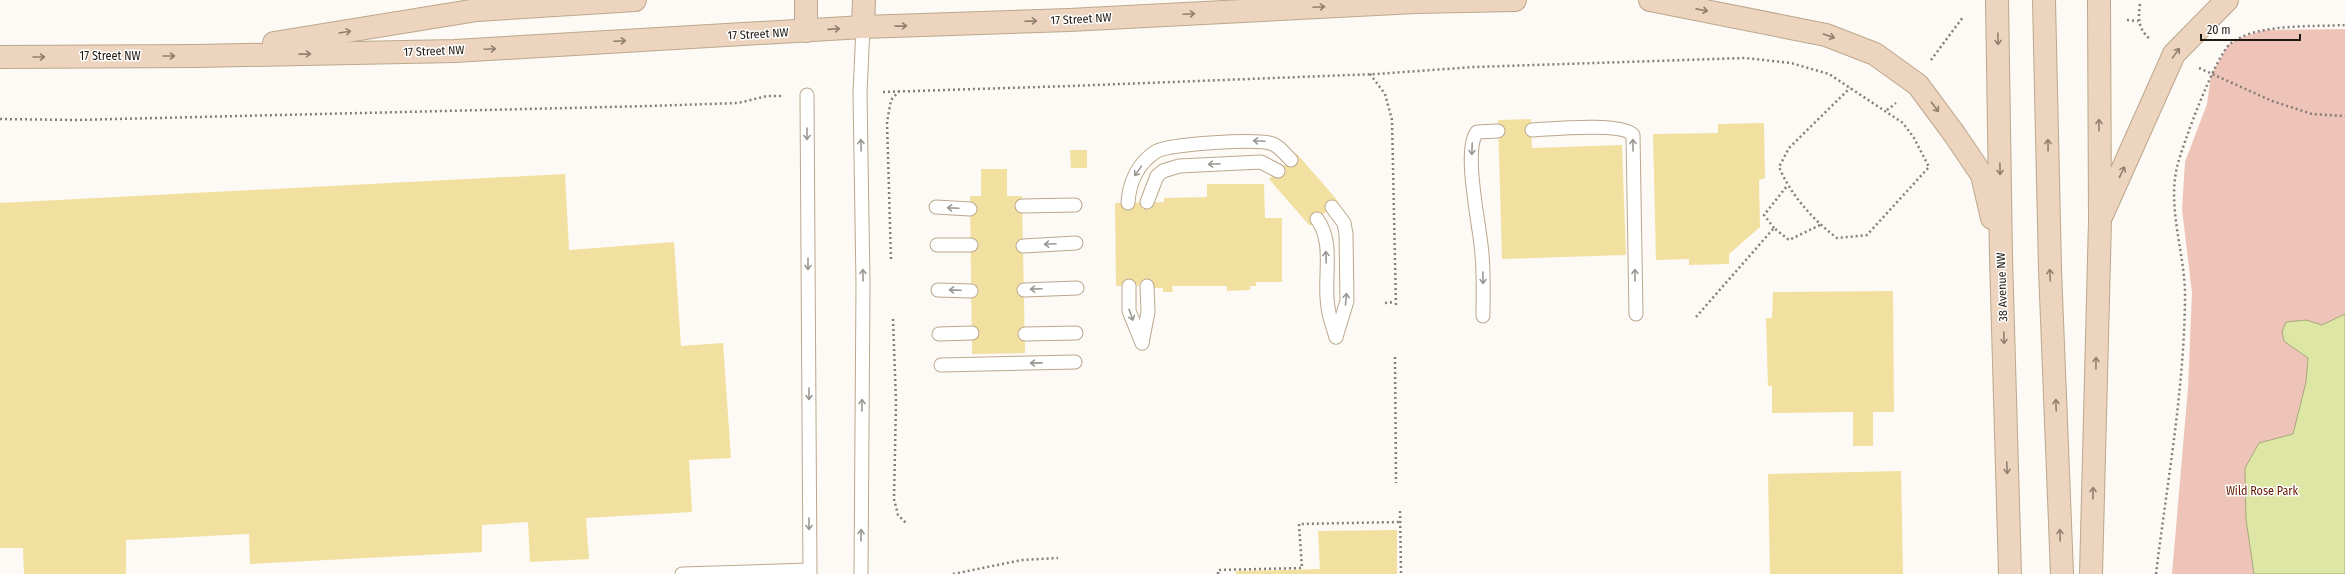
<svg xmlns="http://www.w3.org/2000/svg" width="2345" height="574" font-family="'Fira Sans Condensed',sans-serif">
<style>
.green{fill:#eec4b8}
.water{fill:#dee6a6;stroke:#a5a879}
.building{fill:#f2e0a1}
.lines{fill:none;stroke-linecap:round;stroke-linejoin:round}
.lane-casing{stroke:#bba88d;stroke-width:15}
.secondary-casing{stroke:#bba88d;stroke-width:24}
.path{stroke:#847e76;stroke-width:2.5;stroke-dasharray:2 3;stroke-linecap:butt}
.lane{stroke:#fff;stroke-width:13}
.secondary{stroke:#edd4be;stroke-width:22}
.oneway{stroke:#91806f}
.oneway2{stroke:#9b9893}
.labels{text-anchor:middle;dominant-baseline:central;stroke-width:3;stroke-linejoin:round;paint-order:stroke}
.street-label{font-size:12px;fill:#20190f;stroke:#fff}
.park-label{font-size:12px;fill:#661a01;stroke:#fff}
</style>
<rect width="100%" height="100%" fill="#fdf9f4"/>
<!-- green -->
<polygon class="green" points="2345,29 2345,574 2172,574 2188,388 2192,293 2182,209 2185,162 2207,104 2211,75 2229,44 2240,38 2265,30"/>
<!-- water -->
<polygon class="water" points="2345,314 2345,574 2254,574 2246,519 2245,468 2259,443 2293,434 2306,382 2308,358 2284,341 2282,332 2286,322 2306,320 2322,325"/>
<!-- building -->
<g class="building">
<polygon points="1531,119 1532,148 1622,145 1626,255 1502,259 1498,120"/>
<polygon points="1764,123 1765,178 1759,180 1760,227 1729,254 1729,264 1689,265 1689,259 1656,260 1653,134 1718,133 1718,124"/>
<polygon points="1070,150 1087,150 1087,168 1071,168"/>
<polygon points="1297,154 1338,201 1310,226 1269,179"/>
<polygon points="981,169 1007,169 1007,196 1022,196 1025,353 972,354 970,196 981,196"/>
<polygon points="565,174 569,250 674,242 681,346 723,343 731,458 689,460 692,512 586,518 589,559 530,562 528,522 482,525 482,552 250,564 249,534 126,540 126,574 24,574 23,548 0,548 0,203"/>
<polygon points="1207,184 1264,184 1265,218 1282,218 1282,282 1256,282 1256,286 1250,286 1250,290 1227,291 1227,286 1172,286 1173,292 1163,292 1163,288 1154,288 1154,286 1116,286 1115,203 1164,202 1164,198 1207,197"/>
<polygon points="1893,291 1894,412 1873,412 1873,446 1853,446 1853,412 1772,413 1772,386 1768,386 1766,318 1772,318 1773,292"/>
<polygon points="1901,471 1903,574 1770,574 1768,474"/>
<polygon points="1397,530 1397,574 1236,574 1236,571 1320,569 1318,531"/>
</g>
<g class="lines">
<defs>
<g id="lane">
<polyline points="807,95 810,574"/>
<path d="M1532 130C1551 129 1622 122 1633 135L1636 314"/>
<polyline points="1147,202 1157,176 1163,171 1179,166 1261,162 1278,171"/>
<path d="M1128 203C1129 183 1138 162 1157 151 1170 144 1258 138 1273 144 1280 147 1285 154 1291 160"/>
<polyline points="1022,206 1075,205"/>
<polyline points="936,207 970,209"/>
<polyline points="1332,207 1344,223 1346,234 1347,301 1336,337"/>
<path d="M1317 219C1335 243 1323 279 1328 307 1329 317 1333 327 1336 337"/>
<polyline points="937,245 971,245"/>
<polyline points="1023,246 1076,243"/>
<polyline points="1129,286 1129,311 1142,343"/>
<polyline points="938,290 971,291"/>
<polyline points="1024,290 1077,288"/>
<path d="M1483 316C1483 296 1484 275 1482 255 1481 230 1462 151 1477 132L1498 131"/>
<polyline points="939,334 972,333"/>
<polyline points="1025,334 1076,333"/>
<polyline points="1142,343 1148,312 1147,286"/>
<polyline points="941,365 1075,362"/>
<polyline points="682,574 809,570"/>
<polyline points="861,574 863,284 860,93 863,27"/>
</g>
<g id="secondary">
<polyline points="1650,0 1826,35 1875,54 1918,85 1955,135 1982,175 1992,218"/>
<polyline points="1997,0 2001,257 2010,574"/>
<polyline points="2044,0 2050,269 2062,574"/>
<polyline points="863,27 864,0"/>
<polyline points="806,31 806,0"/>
<polyline points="274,43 477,10 635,0"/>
<polyline points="0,57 196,56 455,51 863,27 1069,20 1416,2 1515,0"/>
<polyline points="2102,215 2174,54 2227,0"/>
<polyline points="2091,574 2100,220 2099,0"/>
</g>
</defs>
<!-- lane casing -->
<use href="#lane" class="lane-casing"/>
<!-- secondary casing -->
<use href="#secondary" class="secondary-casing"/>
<!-- path -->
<g class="path">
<path d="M2140 4C2138 19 2138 29 2150 39"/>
<polyline points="2127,20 2138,21"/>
<polyline points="1931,60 1963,17"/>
<polyline points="2199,68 2272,101 2312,114 2345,116"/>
<polyline points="1370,74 1385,94 1392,120 1396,308"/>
<path d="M883 92 1070 86 1376 74 1474 67 1745 58 1791 63 1829 74 1903 123 1914 138 1929 167 1867 235 1837 238C1812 219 1791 195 1779 167L1789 148 1850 88"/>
<polyline points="1887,110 1896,103"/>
<polyline points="0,119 75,120 649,106 738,103 767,96 784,96"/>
<polyline points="1774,228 1764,215 1787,186"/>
<polyline points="891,259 887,122 891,100 899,91"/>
<polyline points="1385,303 1395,302"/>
<polyline points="1696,317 1774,228 1789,240 1820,225"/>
<polyline points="893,319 896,402 894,499 898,515 907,524"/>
<polyline points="1395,357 1396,483"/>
<polyline points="1400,511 1401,574"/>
<polyline points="953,574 1022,560 1058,558"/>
<polyline points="1218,574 1218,570 1302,568 1299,524 1400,522"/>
<path d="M2156 574C2167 483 2184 391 2185 299 2186 256 2167 211 2177 167 2182 146 2216 54 2231 43 2258 23 2313 27 2345 25"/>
</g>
<!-- lane -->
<use href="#lane" class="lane"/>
<!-- secondary -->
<use href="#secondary" class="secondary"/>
</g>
<!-- one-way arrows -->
<defs><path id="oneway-shaft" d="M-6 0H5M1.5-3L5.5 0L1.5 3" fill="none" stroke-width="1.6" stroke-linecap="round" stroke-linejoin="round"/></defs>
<g class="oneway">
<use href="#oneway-shaft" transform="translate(1319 7) rotate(-3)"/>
<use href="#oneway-shaft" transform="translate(1702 10) rotate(11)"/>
<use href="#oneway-shaft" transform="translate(1189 14) rotate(-3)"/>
<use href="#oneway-shaft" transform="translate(1031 21) rotate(-2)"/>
<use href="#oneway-shaft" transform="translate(901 26) rotate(-1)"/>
<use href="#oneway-shaft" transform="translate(834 29) rotate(-4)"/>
<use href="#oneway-shaft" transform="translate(345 32) rotate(-9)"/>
<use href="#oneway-shaft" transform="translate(1829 36) rotate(19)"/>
<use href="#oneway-shaft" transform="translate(1998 39) rotate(89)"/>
<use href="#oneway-shaft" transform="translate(620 41) rotate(-3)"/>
<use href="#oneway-shaft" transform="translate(490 49) rotate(-3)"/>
<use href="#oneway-shaft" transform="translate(2176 53) rotate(-54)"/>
<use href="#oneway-shaft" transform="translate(305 54) rotate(-1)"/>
<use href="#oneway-shaft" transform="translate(169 56)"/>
<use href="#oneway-shaft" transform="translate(39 57)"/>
<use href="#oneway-shaft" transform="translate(1935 107) rotate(53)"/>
<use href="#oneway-shaft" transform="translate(2099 125) rotate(-90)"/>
<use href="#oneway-shaft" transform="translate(2048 145) rotate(-91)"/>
<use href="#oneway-shaft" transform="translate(2000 169) rotate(89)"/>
<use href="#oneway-shaft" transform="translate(2122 172) rotate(-65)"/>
<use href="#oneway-shaft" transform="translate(2050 275) rotate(-93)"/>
<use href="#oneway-shaft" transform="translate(2004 338) rotate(88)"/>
<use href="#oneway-shaft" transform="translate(2096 363) rotate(-89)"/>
<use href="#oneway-shaft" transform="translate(2056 405) rotate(-92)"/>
<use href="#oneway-shaft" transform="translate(2007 468) rotate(88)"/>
<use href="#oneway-shaft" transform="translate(2093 493) rotate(-89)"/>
<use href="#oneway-shaft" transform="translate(2060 535) rotate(-92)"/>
</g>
<g class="oneway2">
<use href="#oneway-shaft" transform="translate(807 134) rotate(90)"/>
<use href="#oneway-shaft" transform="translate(1259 141) rotate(-177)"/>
<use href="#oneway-shaft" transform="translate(861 145) rotate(-91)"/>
<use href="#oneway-shaft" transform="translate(1633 145) rotate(-91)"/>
<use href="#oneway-shaft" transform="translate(1472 149) rotate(92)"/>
<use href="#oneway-shaft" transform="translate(1214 164) rotate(177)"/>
<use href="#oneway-shaft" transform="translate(1138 171) rotate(125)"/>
<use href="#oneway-shaft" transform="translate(953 208) rotate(-177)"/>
<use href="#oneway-shaft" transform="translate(1050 244) rotate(177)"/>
<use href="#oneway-shaft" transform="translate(1326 257) rotate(-92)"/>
<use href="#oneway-shaft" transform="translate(808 264) rotate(90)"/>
<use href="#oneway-shaft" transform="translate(863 275) rotate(-91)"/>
<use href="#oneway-shaft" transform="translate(1635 275) rotate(-91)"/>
<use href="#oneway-shaft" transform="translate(1483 278) rotate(89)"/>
<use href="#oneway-shaft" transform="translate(1036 289) rotate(178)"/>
<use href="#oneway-shaft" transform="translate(955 290) rotate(-178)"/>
<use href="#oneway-shaft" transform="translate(1346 299) rotate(-85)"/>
<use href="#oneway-shaft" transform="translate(1131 315) rotate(71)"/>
<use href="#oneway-shaft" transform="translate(1036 363) rotate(179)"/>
<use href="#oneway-shaft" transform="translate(809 394) rotate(90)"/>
<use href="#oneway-shaft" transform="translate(862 405) rotate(-89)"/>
<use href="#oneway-shaft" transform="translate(809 524) rotate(90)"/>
<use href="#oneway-shaft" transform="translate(861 535) rotate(-89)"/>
</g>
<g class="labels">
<!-- street labels -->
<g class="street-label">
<text transform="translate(1081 19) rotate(-3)">17 Street NW</text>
<text transform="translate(758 34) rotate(-3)">17 Street NW</text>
<text transform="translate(434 51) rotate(-2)">17 Street NW</text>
<text x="110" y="56">17 Street NW</text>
<text transform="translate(2002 287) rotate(-92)">38 Avenue NW</text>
</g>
<!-- park labels -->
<g class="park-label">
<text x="2262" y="491">Wild Rose Park</text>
</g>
</g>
<!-- scale -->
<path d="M2201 34v6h99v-6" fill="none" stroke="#20190f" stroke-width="2"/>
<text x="2207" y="34" font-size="12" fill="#20190f" stroke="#ffffff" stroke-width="3" paint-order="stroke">20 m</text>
</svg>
